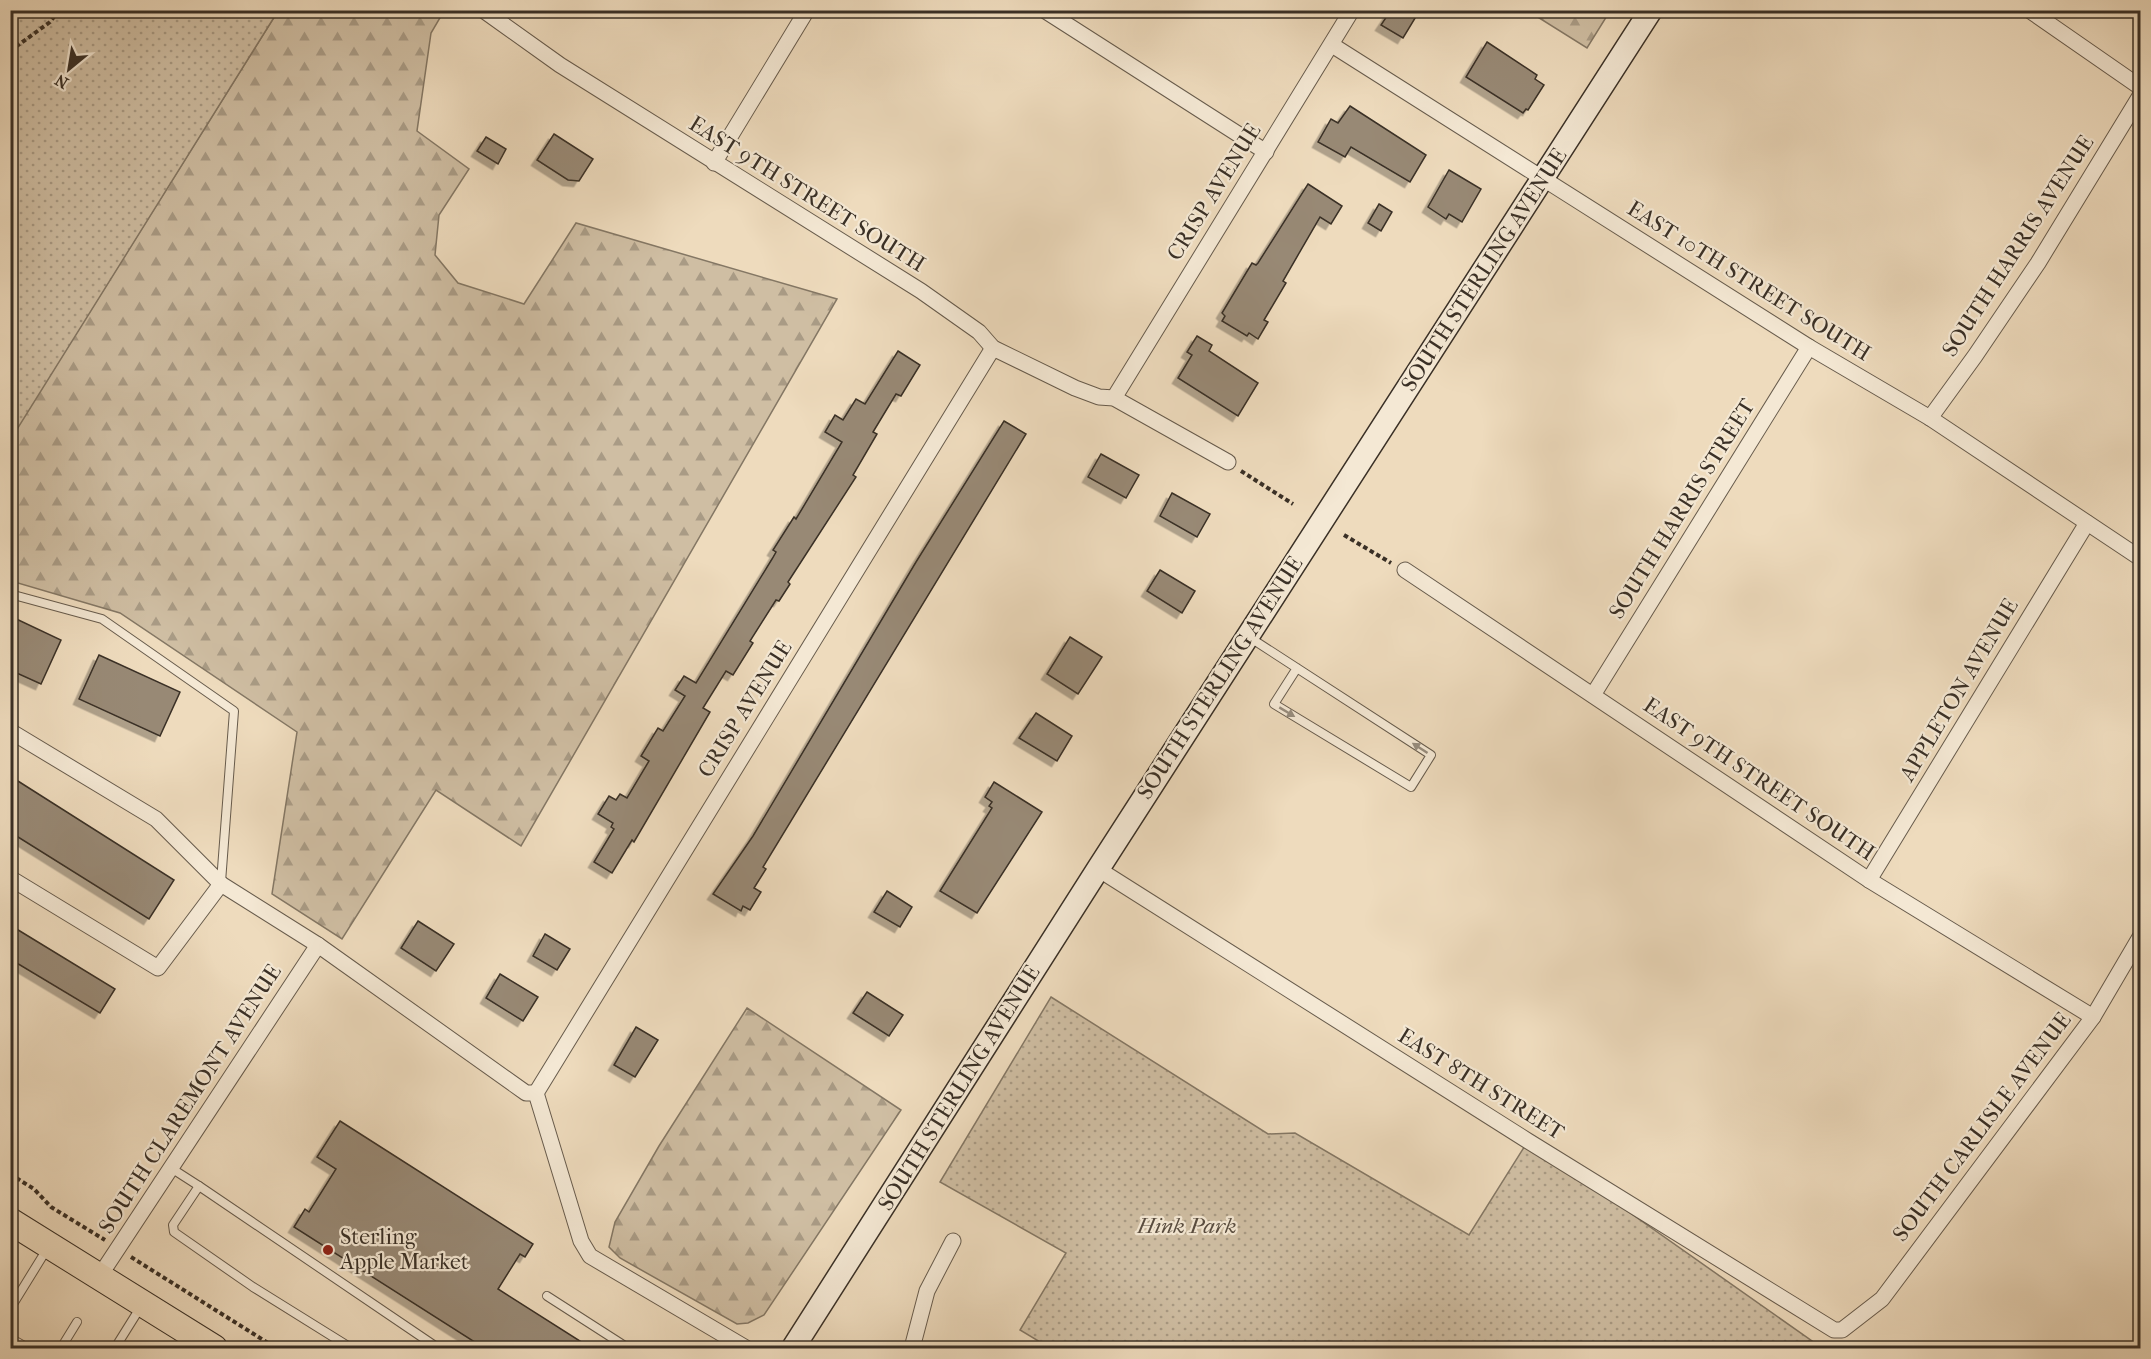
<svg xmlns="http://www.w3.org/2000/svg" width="2151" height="1359" font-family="'IM FELL French Canon',serif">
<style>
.forest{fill:url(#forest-firs);stroke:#847764;stroke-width:1.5}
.park{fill:url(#park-dots);stroke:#847764;stroke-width:1.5}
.building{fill:#988975;stroke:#3a3026;stroke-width:1.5;filter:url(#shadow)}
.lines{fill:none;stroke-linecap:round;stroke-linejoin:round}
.lane-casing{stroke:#675b4c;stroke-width:10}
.street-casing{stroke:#675b4c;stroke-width:17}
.secondary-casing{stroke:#3a3026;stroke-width:25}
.primary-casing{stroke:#3a3026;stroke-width:28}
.path{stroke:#3a3026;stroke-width:4;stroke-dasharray:4.5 3;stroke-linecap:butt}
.lane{stroke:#f4e8d4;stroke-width:8}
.street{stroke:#f4e8d4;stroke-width:15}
.secondary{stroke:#f4e8d4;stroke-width:22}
.primary{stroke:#eedbbd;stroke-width:26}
.oneway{fill:#978c7d}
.poi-dot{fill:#8f2418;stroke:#f4e8d4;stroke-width:2}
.labels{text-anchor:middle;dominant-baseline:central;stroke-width:4.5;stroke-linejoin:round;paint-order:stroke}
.street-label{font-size:22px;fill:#3a3026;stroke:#f4e8d4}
.park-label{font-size:22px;font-style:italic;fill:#584c3f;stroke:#f4e8d4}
.poi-label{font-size:22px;fill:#3a3026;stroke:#f4e8d4;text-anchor:start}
</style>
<defs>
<pattern id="forest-firs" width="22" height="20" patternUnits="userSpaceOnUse" patternTransform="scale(1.5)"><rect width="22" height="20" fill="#cfbea3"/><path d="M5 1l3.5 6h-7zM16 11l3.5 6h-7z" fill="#a99b85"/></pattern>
<pattern id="park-dots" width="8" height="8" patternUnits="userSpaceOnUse" patternTransform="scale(1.5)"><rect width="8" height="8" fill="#cfbea3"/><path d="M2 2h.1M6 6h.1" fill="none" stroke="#a99b85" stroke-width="1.8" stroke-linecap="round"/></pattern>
<filter id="shadow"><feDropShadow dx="-5.5" dy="5.5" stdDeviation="0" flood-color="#0004"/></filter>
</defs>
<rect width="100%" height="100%" fill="#eedbbd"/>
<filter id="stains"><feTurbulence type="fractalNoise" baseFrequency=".00333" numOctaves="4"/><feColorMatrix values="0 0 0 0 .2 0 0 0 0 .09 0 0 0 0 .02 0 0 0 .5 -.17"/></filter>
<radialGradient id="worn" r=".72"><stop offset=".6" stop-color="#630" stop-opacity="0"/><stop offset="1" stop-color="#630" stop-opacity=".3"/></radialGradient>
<!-- forest -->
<g class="forest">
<polygon points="278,11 444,11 431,33 417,131 469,169 439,215 435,255 458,283 524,304 576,223 837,299 521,846 436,790 342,939 272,894 297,732 120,613 11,581 10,439"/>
<polygon points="1528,11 1610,11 1587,48"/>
<polygon points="747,1008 901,1110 764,1315 748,1323 737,1324 620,1258 609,1247 615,1222 659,1146"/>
</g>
<!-- park -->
<g class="park">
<polygon points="11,10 278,11 11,439 10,11"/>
<polygon points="1051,997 1268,1134 1295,1133 1469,1235 1528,1141 1822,1348 1050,1348 1020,1330 1066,1253 940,1182"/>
</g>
<!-- building -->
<g class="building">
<polygon points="1391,10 1420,10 1403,38 1381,25"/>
<polygon points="1487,42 1537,75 1535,79 1544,85 1528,110 1526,109 1523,113 1466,77"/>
<polygon points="1350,106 1426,155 1410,182 1351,147 1345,157 1318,142 1331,119 1338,123"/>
<polygon points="554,134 593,159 579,181 568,180 537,160"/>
<polygon points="486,137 506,149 498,164 477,151"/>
<polygon points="1449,170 1481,189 1462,222 1449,214 1446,219 1428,207"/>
<polygon points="1308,184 1342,206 1331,224 1320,217 1283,281 1286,283 1264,320 1268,322 1258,339 1249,333 1247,336 1222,321 1225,316 1222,313 1252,263 1256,265 1258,263"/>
<polygon points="1379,204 1392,212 1381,231 1368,223"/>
<polygon points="1197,336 1212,345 1209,351 1258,383 1238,416 1178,378 1192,355 1187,352"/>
<polygon points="898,351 920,365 901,396 896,394 873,432 877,434 853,475 856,477 788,582 790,584 779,601 776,600 750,641 753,643 733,675 726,671 703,708 710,712 634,842 632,840 612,873 594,862 614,829 611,827 613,823 598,814 609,796 616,800 620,794 627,798 649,761 641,756 658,728 663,731 685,696 675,690 684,676 696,683 772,559 776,552 773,550 794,517 796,519 842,442 825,432 835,415 843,420 856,399 865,404"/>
<polygon points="1004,421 1026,434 763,867 766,869 754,888 761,892 750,910 743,906 741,911 713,894 753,836 916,562"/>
<polygon points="1101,454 1139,475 1126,498 1088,477"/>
<polygon points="1172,493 1210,514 1197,537 1160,516"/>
<polygon points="1160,570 1195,591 1182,613 1147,591"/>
<polygon points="10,616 61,640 41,684 10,670"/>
<polygon points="1070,637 1102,657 1078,694 1047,674"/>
<polygon points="99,655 180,692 160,736 79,699"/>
<polygon points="1036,713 1072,736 1057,761 1019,738"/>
<polygon points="10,776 174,880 149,919 10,832"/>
<polygon points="994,782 1042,812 977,913 940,891 992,808 989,806 992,802 985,797"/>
<polygon points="887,891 912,907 900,927 874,912"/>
<polygon points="418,921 454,944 436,971 401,948"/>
<polygon points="10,925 115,989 100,1013 10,959"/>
<polygon points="545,934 570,949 557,970 533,956"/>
<polygon points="500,974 538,997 523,1021 486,998"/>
<polygon points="867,992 903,1015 889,1036 853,1013"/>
<polygon points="636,1027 658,1040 635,1077 614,1065"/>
<polygon points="340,1121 533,1244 525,1257 520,1254 498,1289 591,1348 484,1348 294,1227 305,1209 309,1212 336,1169 317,1157"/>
</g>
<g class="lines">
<defs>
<g id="lane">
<polyline points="10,594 102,619 234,711 221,882"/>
<polyline points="1249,637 1431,755 1411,787 1274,704 1297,668"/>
<polyline points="171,1168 199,1186"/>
<polyline points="547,1296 628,1348"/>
<polyline points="10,1309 47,1249"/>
<polyline points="10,1338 28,1348"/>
<polyline points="61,1348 77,1322"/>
<polyline points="115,1348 140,1308"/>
<polyline points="351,1348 253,1287 174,1232 173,1225 199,1186 438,1348"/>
</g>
<g id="street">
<polyline points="483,10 560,65 921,291 979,332 993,348 1075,388 1099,397 1114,398 1228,462"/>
<polyline points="1044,10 1266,152"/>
<polyline points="2029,10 2140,87"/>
<polyline points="1332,45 1809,347 1930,418 2140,558"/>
<polyline points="714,163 807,10"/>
<polyline points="1114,398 1352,10"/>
<polyline points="1930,418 1975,356 2038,263 2140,96"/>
<polyline points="1405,570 1869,880 2093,1017"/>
<polyline points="1593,695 1809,347"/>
<polyline points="10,731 156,819 221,884 158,968 10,878"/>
<polyline points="1098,869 1528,1141 1834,1330 1842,1330 1882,1299 2093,1017 2140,937"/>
<polyline points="1869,880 2087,523"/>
<polyline points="221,884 318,945 526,1093 536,1093 581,1241 590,1256 746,1348"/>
<polyline points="536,1093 993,348"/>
<polyline points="99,1277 318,945"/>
<polyline points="912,1348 927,1291 953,1241"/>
</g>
<polyline id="secondary" points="793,1348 1098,869 1651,10"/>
<polyline id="primary" points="10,1221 214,1348"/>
</defs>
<!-- lane casing -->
<use href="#lane" class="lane-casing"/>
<!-- street casing -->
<use href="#street" class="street-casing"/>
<!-- secondary casing -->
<use href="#secondary" class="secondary-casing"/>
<!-- primary casing -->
<use href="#primary" class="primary-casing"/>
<!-- path -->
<g class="path">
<polyline points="10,51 50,22 59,10"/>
<polyline points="1241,471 1293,504"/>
<polyline points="1344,535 1391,563"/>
<polyline points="10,1174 34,1189 51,1207 105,1240"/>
<polyline points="131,1257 276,1348"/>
</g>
<!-- lane -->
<use href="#lane" class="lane"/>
<!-- street -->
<use href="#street" class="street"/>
<!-- secondary -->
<use href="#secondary" class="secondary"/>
<!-- primary -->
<use href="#primary" class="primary"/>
</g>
<!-- one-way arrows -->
<defs><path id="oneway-solid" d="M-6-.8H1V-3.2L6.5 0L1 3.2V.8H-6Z" transform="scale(1.5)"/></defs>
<g class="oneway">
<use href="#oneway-solid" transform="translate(1287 712) rotate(31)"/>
<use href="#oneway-solid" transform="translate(1420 748) rotate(-147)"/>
</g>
<!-- markers -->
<circle class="poi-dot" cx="328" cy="1250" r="6"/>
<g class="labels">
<!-- street labels -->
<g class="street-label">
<text transform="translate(1214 192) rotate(-58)">CRISP AVENUE</text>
<text transform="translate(807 194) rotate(32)">EAST 9TH STREET SOUTH</text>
<text transform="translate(2018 246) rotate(-57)">SOUTH HARRIS AVENUE</text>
<text transform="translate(1484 270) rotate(-57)">SOUTH STERLING AVENUE</text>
<text transform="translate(1749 281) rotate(32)">EAST 10TH STREET SOUTH</text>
<text transform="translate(1682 509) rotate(-58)">SOUTH HARRIS STREET</text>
<text transform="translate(1220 678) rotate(-57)">SOUTH STERLING AVENUE</text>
<text transform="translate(1959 690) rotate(-59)">APPLETON AVENUE</text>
<text transform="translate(745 709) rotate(-58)">CRISP AVENUE</text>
<text transform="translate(1759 779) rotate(34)">EAST 9TH STREET SOUTH</text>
<text transform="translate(1481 1084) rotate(32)">EAST 8TH STREET</text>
<text transform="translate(959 1088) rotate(-58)">SOUTH STERLING AVENUE</text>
<text transform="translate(190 1099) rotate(-57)">SOUTH CLAREMONT AVENUE</text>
<text transform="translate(1982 1127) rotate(-53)">SOUTH CARLISLE AVENUE</text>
</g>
<!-- park labels -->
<g class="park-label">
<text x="1187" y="1226">Hink Park</text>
</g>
<!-- poi labels -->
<g class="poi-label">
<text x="340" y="1237">Sterling<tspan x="340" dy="25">Apple Market</tspan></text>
</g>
</g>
<!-- margin -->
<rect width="2151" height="1359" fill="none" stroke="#eedbbd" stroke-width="36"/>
<rect x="12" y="12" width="2127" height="1335" fill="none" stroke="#3a3026" stroke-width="3"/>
<rect x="18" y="18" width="2115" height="1323" fill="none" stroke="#3a3026" stroke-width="1.5"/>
<!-- north arrow -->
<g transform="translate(69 69) rotate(210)" stroke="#f4e8d4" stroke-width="4.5" paint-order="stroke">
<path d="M0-4.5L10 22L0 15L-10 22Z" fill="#3a3026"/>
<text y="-9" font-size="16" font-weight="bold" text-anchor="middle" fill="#3a3026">N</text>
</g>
<rect width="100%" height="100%" filter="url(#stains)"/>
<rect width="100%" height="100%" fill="url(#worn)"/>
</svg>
